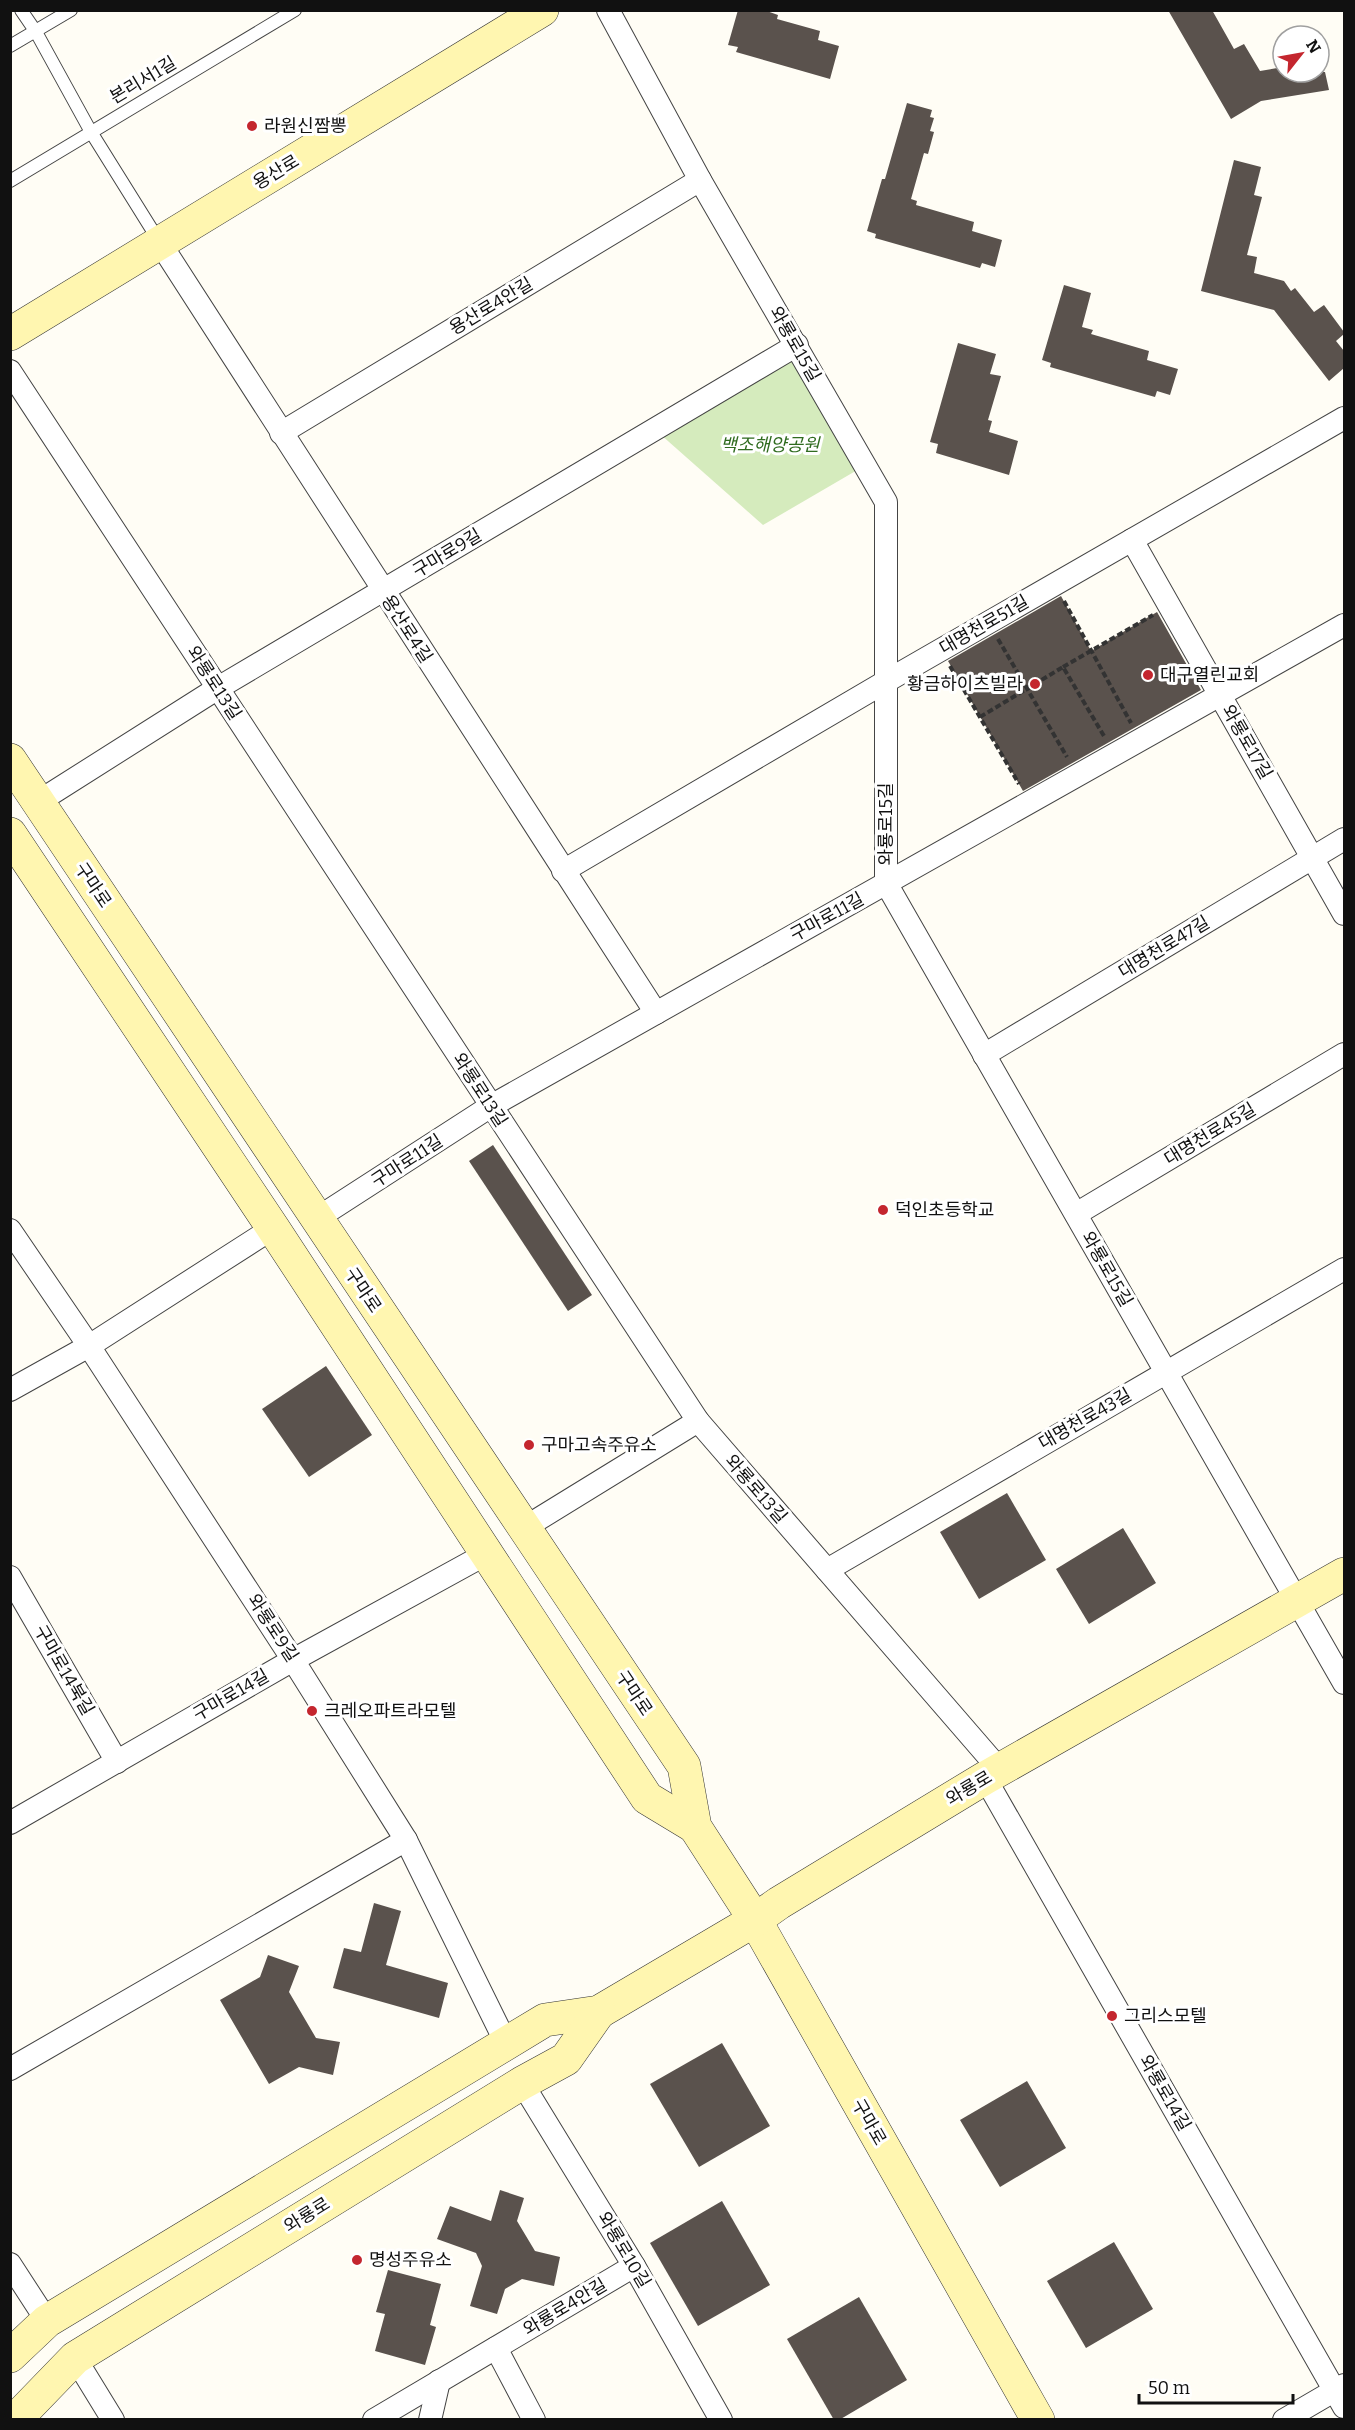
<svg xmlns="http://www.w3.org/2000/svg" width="1355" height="2430" font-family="Bitter,'Noto Sans KR',serif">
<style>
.green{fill:#d5ebbd}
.building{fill:#5a524d}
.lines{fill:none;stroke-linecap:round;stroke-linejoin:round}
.service-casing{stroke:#444;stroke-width:14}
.minor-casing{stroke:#444;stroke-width:24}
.secondary-casing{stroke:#333;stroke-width:34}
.path{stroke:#333;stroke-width:4;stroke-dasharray:6 3;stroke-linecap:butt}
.service{stroke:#fff;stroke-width:12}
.minor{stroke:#fff;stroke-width:22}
.secondary{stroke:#fff6b0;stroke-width:33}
.poi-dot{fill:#c4262e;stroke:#fff;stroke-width:2}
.labels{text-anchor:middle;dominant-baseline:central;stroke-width:6;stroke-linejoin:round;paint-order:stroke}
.street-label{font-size:18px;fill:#111;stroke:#fff}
.poi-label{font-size:18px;fill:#111;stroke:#fff;text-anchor:start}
.park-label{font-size:18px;font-style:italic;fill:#2f6b1f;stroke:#fff}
</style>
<rect width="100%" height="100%" fill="#fffdf5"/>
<!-- green -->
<polygon class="green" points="794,353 859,469 763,525 660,434"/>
<!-- building -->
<g class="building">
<polygon points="738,10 764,10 778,15 777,19 820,31 818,40 839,46 830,79 736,52 738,47 728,45"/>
<polygon points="1168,10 1212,10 1234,49 1244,44 1260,71 1283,67 1283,72 1325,72 1329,90 1261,101 1231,119"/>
<polygon points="907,103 932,110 930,117 934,118 930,131 934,132 928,154 924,153 911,199 917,201 916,205 974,222 972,231 1002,240 995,267 982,263 980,268 875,238 876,234 867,231 882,179 885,179"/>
<polygon points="1234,160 1261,167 1254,195 1262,197 1247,255 1257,257 1254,273 1284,281 1291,291 1295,288 1314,312 1324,305 1344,332 1344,334 1336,341 1344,351 1344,368 1329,381 1274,310 1201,291"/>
<polygon points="1064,285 1091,293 1082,327 1093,330 1091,334 1149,351 1147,360 1178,369 1170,395 1157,391 1155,397 1050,367 1051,363 1042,360"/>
<polygon points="958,343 996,354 990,374 1001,376 988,420 992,421 989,432 1018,441 1009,475 936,453 938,444 930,442"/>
<polygon points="1061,596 1091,651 1157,612 1201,690 1023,791 948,661"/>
<polygon points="493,1145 592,1295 568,1311 469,1161"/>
<polygon points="326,1366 372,1435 309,1477 262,1409"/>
<polygon points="1007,1493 1046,1560 979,1599 940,1532"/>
<polygon points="1123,1528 1156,1583 1089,1624 1056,1569"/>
<polygon points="374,1903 401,1911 386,1965 448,1983 439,2018 333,1988 344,1948 361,1952"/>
<polygon points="268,1955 299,1966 289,1992 316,2038 340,2042 333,2075 299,2067 269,2084 220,2000 260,1977"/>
<polygon points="722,2043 770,2126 699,2167 650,2084"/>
<polygon points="1027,2081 1066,2148 1000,2187 960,2120"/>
<polygon points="500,2190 524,2198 517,2221 535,2251 560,2257 554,2286 522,2279 505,2289 497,2314 470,2306 482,2266 476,2253 437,2239 450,2206 491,2221"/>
<polygon points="722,2201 770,2285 698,2326 650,2243"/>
<polygon points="1114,2242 1153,2309 1086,2348 1047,2281"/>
<polygon points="388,2270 441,2284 430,2325 436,2327 425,2365 375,2351 385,2314 376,2312"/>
<polygon points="859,2297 907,2380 839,2420 834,2420 787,2339"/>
</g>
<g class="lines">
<defs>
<g id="service">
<polyline points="21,10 36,32 91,132 159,241"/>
<polyline points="10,46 71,10"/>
<polyline points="10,181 295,10"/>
</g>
<g id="minor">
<polyline points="608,10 700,180 886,502 886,883 1344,1683"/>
<polyline points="160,243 656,1013"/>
<polyline points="10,371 698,1421 1000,1770"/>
<polyline points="281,433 700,180"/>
<polyline points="1132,540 1344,914"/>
<polyline points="38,802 218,688 797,345"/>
<polyline points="563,871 885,682 1344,418"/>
<polyline points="984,1055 1344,839"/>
<polyline points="1076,1214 1344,1054"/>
<polyline points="316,1219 491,1106 1344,625"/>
<polyline points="10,1230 87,1343 293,1660 406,1840 506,2043"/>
<polyline points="10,1390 89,1346 273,1228"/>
<polyline points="524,1528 698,1421"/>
<polyline points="827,1570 1344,1269"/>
<polyline points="10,1577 117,1762"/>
<polyline points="985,1778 1344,2407"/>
<polyline points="10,1823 293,1660 486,1554"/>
<polyline points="10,2069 406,1840"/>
<polyline points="522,2083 634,2266 721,2420"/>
<polyline points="10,2264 47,2321"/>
<polyline points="496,2348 534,2420"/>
<polyline points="75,2358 113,2420"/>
<polyline points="374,2420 634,2266"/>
<polyline points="430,2420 439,2381"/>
<polyline points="1284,2420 1344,2385"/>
</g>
<g id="secondary">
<polyline points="10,334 542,10"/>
<polyline points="10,760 684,1766 695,1827 755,1920 1038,2420"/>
<polyline points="10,834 273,1228 647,1798 695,1827"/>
<polyline points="10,2356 47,2321 545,2020 599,2012 755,1920 779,1903 985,1778 1344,1574"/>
<polyline points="15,2420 75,2358 522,2083 566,2059 599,2012"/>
</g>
</defs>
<!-- service casing -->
<use href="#service" class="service-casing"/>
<!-- minor casing -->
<use href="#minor" class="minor-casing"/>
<!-- secondary casing -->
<use href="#secondary" class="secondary-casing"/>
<!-- path -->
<g class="path">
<polyline points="1064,601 1131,723"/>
<polyline points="998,639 1067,757"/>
<polyline points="950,666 1019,784"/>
<polyline points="1063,667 1153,615"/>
<polyline points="980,717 1063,667 1104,736"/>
</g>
<!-- service -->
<use href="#service" class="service"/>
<!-- minor -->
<use href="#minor" class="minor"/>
<!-- secondary -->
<use href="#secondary" class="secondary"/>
</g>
<!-- markers -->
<g class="poi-dot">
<circle cx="252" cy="126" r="6"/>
<circle cx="1148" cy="675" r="6"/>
<circle cx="1035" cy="684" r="6"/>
<circle cx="883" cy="1210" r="6"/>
<circle cx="529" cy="1445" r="6"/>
<circle cx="312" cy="1711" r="6"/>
<circle cx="1112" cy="2016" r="6"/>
<circle cx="357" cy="2260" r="6"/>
</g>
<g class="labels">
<!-- street labels -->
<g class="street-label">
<text transform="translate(143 80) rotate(-31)">본리서1길</text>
<text transform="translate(276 172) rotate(-31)">용산로</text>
<text transform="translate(491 306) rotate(-31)">용산로4안길</text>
<text transform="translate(795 344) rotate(60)">와룡로15길</text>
<text transform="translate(447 553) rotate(-31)">구마로9길</text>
<text transform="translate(984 625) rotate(-30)">대명천로51길</text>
<text transform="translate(407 629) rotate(57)">용산로4길</text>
<text transform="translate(214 683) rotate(57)">와룡로13길</text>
<text transform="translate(1247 742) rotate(60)">와룡로17길</text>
<text transform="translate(886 824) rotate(-90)">와룡로15길</text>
<text transform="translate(93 885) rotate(56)">구마로</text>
<text transform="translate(827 917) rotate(-29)">구마로11길</text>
<text transform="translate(1164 947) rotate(-31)">대명천로47길</text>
<text transform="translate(480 1090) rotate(57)">와룡로13길</text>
<text transform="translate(1210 1134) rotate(-31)">대명천로45길</text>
<text transform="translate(407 1161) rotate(-33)">구마로11길</text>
<text transform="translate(1107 1269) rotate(60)">와룡로15길</text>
<text transform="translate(363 1290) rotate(56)">구마로</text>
<text transform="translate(1085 1419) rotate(-30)">대명천로43길</text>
<text transform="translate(756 1489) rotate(49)">와룡로13길</text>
<text transform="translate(273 1628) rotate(57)">와룡로9길</text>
<text transform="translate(64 1670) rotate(60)">구마로14북길</text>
<text transform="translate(634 1693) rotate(56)">구마로</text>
<text transform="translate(231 1695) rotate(-30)">구마로14길</text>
<text transform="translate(969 1788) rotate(-31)">와룡로</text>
<text transform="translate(1165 2093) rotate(60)">와룡로14길</text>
<text transform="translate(869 2122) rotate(60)">구마로</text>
<text transform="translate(307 2215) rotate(-32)">와룡로</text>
<text transform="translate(624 2250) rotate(59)">와룡로10길</text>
<text transform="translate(565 2307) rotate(-31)">와룡로4안길</text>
</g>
<!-- poi labels -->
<g class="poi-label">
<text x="264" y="126">라원신짬뽕</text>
<text x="1160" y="675">대구열린교회</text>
<text x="1023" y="684" text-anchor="end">황금하이츠빌라</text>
<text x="895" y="1210">덕인초등학교</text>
<text x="541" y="1445">구마고속주유소</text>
<text x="324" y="1711">크레오파트라모텔</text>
<text x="1124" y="2016">그리스모텔</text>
<text x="369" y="2260">명성주유소</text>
</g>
<!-- park labels -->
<g class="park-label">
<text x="770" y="445">백조해양공원</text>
</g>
</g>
<!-- border -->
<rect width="1355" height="2430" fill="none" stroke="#111111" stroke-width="24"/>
<!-- north arrow -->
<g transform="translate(1301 54) rotate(59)"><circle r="28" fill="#ffffff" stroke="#a0a0a0" stroke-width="1.5"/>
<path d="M0-4.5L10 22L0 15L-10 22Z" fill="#c4262e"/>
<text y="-9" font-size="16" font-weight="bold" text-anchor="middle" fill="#111111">N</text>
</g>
<!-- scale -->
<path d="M1139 2394v9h154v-9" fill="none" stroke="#111111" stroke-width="3"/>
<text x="1148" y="2394" font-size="18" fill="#111111" stroke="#ffffff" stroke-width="4.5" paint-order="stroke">50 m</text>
</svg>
